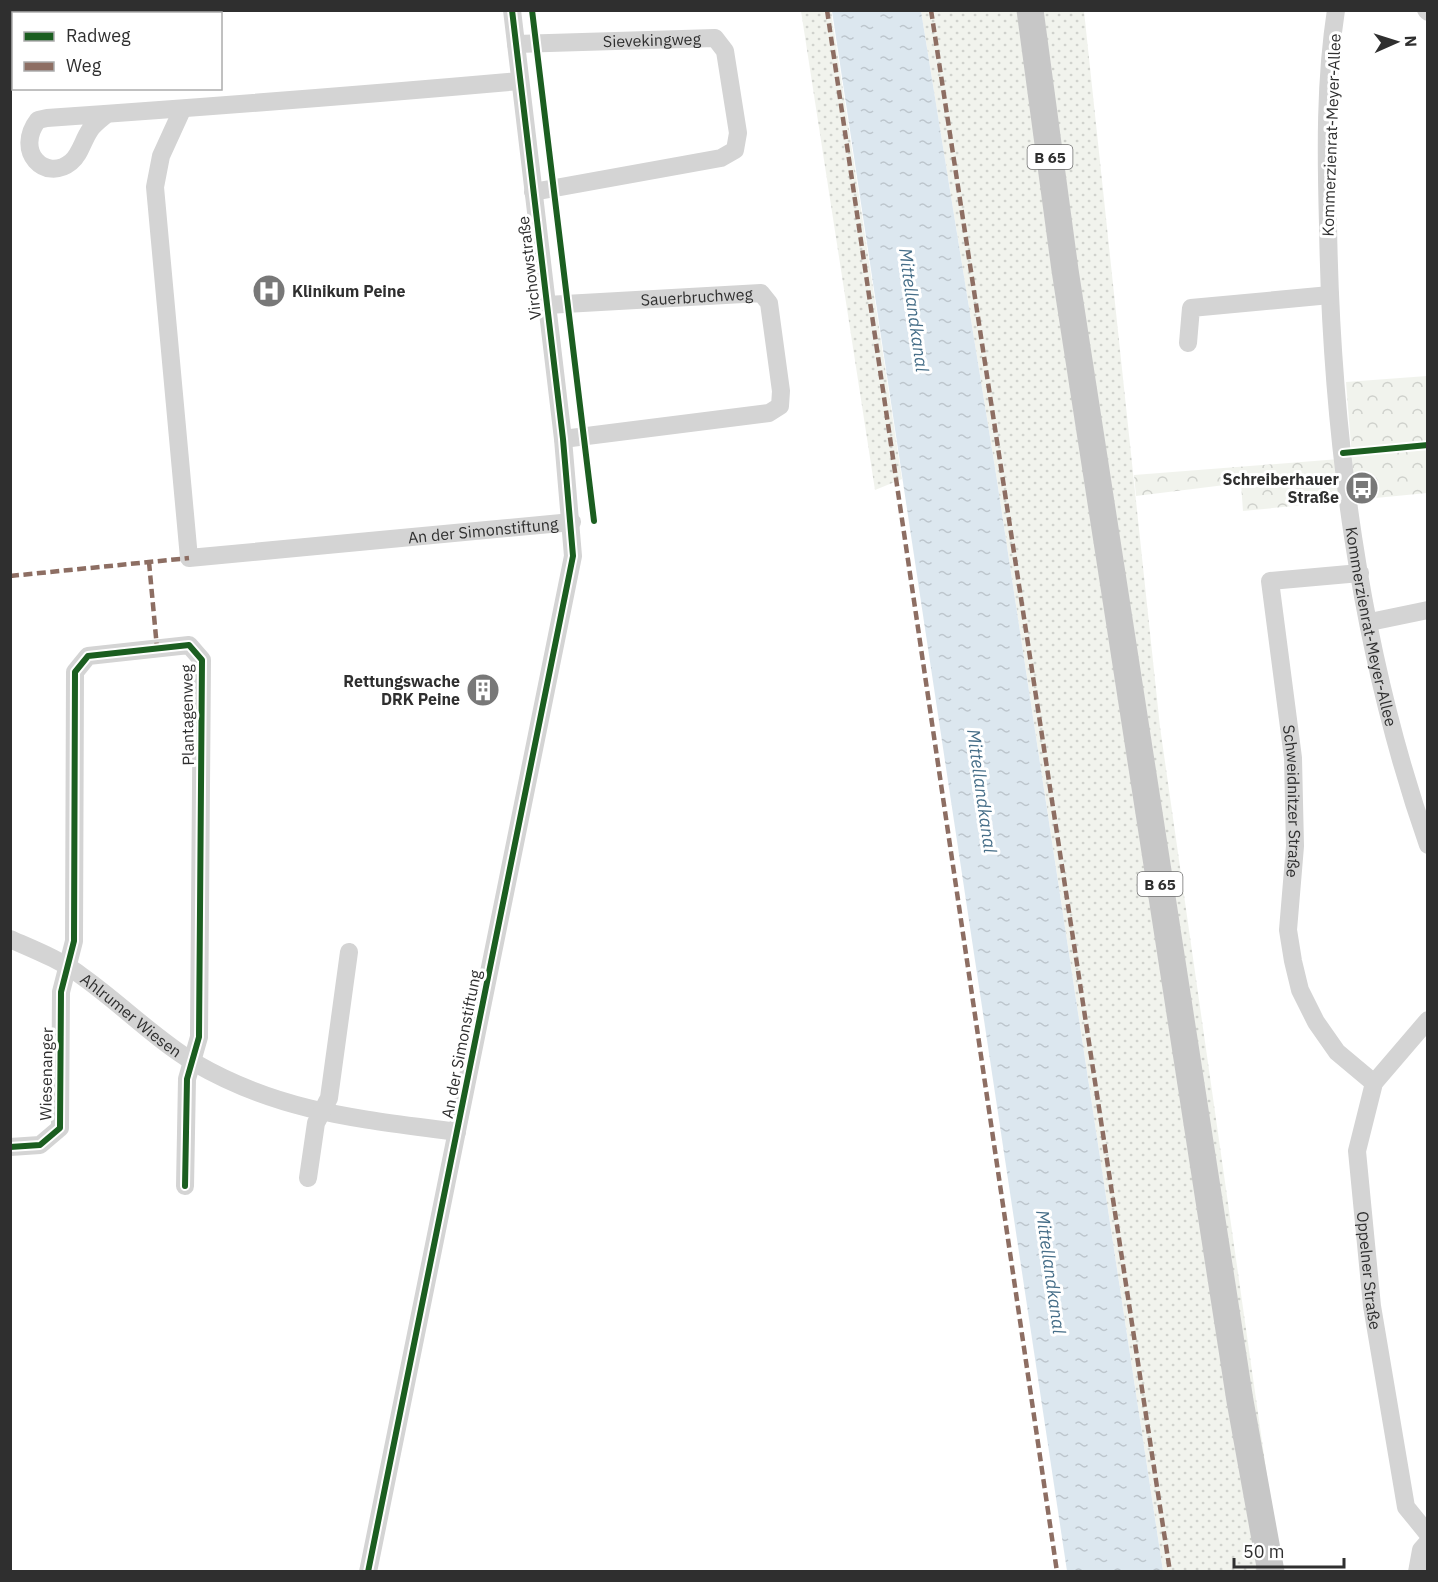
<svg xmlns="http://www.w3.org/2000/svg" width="1438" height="1582" font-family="'IBM Plex Sans',sans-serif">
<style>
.grass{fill:url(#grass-dots)}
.park{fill:url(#park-crowns)}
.water{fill:url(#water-ripples)}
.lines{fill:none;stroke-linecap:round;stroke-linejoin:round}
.street{stroke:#d4d4d4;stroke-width:18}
.primary{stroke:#c7c7c7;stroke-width:27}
.quiet{stroke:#8d6e63;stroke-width:4.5;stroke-dasharray:9 4.5;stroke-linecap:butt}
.cycleway-casing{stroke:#fff;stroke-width:10}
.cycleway{stroke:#1b5e20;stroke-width:6}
.labels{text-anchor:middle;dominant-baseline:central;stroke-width:6;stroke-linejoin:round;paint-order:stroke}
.shield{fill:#fff;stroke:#6d6d6d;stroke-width:1.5}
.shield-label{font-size:15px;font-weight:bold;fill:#2f2f2f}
.street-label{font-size:16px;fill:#2f2f2f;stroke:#fff}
.poi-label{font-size:16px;font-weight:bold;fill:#2f2f2f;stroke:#fff;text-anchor:end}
.water-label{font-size:18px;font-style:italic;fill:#466e88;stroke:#fff}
</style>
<defs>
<pattern id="grass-dots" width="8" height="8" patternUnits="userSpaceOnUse" patternTransform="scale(1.5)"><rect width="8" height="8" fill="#f1f3ed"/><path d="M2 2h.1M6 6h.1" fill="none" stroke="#cfd1cc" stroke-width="1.8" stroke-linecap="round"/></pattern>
<pattern id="park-crowns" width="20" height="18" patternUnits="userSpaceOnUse" patternTransform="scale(1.5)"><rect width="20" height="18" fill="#f1f3ed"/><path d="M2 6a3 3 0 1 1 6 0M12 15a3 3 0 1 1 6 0" fill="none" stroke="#cfd1cc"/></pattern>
<pattern id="water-ripples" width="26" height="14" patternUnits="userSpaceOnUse" patternTransform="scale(1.5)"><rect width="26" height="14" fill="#dce7ef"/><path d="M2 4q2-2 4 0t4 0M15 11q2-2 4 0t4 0" fill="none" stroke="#bdc6cd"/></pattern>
</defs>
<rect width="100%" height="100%" fill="#fff"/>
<!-- grass -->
<g class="grass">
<polygon points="801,11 831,11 902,479 875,490"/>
<polygon points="921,11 1084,11 1160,727 1278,1553 1261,1571 1163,1571 996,474"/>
</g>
<!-- park -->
<polygon class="park" points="1427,376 1427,493 1243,511 1241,483 1136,496 1134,475 1352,458 1346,382"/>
<!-- water -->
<polygon class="water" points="832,11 921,11 996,474 1163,1571 1067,1571"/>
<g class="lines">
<!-- street -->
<g class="street">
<path id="s1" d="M1336 10C1325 81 1326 153 1328 224 1331 430 1359 649 1428 845"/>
<polyline points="1426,10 1428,12"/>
<path id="s2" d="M516 44 715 38 725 51 738 133 735 150 721 158 533 192"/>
<path id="s3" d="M182 110 161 156 155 187 189 558 572 522"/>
<path d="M107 114C101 119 94 124 90 130 83 140 80 155 71 162 45 183 14 151 38 120L47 118C205 107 362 95 520 81"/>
<path id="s4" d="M547 305 761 293 769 303 781 391 780 406 769 413 563 439"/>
<polyline points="1188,343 1191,308 1330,295"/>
<path id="s5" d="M1360 573 1270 581 1293 758 1295 846 1288 930 1293 961 1300 990 1316 1022 1337 1052 1374 1083"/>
<polyline points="1370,622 1428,610"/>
<path id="s6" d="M10 939C35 950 61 960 83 977 121 1004 155 1039 195 1063 281 1113 362 1119 457 1132"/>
<path id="s7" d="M1428 1020 1374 1083 1357 1151 1372 1306 1406 1507 1428 1534"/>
<polyline points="10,1147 40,1145 60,1128 61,992 74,941 75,672 88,656 189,645 202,660 199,1037 187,1079 185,1186"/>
<polyline points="308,1178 316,1123 329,1098 349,952"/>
<polyline points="368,1572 573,556 563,439 512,10"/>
<polyline points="1417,1572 1421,1550 1428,1542"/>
</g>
<!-- primary -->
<polyline class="primary" points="1030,10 1065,270 1240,1401 1271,1572"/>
<!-- quiet -->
<g class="quiet">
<polyline points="827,10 1057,1572"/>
<polyline points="931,10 1170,1572"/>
<polyline points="149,562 157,648"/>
<polyline points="10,576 189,558"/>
</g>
<defs>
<g id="cycleway">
<polyline points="532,10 594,521"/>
<polyline points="1343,453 1428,445"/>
<polyline points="10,1147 40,1145 60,1128 61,992 74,941 75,672 88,656 189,645 202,660 199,1037 187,1079 185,1186"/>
<polyline points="368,1572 573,556 563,439 512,10"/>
</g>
</defs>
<!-- cycleway casing -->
<use href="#cycleway" class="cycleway-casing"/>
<!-- cycleway -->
<use href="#cycleway" class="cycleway"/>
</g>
<!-- icons -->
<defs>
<symbol id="hospital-disc" viewBox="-11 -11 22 22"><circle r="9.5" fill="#787878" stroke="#fff"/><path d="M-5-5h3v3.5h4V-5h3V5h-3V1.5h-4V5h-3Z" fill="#fff"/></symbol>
<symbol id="bus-disc" viewBox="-11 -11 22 22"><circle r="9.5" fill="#787878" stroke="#fff"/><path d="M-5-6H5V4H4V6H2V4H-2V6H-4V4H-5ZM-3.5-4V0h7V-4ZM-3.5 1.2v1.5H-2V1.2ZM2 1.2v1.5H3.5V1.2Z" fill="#fff"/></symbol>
<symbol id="building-disc" viewBox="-11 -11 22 22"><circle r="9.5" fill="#787878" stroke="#fff"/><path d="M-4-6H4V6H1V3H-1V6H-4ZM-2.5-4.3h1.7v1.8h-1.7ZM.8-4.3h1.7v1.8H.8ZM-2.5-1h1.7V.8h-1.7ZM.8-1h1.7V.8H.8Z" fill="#fff"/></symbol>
</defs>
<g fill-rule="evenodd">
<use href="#hospital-disc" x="250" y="272" width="38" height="38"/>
<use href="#bus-disc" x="1343" y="469" width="38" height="38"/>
<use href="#building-disc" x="464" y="671" width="38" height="38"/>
</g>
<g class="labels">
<!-- shield labels -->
<g class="shield">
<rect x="1027.5" y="145" width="45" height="24" rx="4.5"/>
<rect x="1137.5" y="872" width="45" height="24" rx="4.5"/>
</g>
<g class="shield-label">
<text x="1050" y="157">B 65</text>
<text x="1160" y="884">B 65</text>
</g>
<!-- street labels -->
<g class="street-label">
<text stroke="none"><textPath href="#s2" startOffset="136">Sievekingweg</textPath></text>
<text transform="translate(1331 135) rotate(-88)">Kommerzienrat-Meyer-Allee</text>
<text transform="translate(529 268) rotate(-97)">Virchowstraße</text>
<text stroke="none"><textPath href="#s4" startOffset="150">Sauerbruchweg</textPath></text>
<text stroke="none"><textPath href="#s3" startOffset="750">An der Simonstiftung</textPath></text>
<text stroke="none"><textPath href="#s1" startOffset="620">Kommerzienrat-Meyer-Allee</textPath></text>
<text transform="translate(187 715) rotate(-91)">Plantagenweg</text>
<text stroke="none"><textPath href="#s5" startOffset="312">Schweidnitzer Straße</textPath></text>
<text stroke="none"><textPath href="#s6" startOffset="144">Ahlrumer Wiesen</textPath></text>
<text transform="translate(461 1044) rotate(-79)">An der Simonstiftung</text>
<text transform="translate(46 1074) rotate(-89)">Wiesenanger</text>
<text stroke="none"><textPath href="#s7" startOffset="273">Oppelner Straße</textPath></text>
</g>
<!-- poi labels -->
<g class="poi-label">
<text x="292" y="291" text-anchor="start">Klinikum Peine</text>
<text x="1339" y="479">Schreiberhauer<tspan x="1339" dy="18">Straße</tspan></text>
<text x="460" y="681">Rettungswache<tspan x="460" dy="18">DRK Peine</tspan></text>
</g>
<!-- water labels -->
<g class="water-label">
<text transform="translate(914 310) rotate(82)">Mittellandkanal</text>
<text transform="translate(982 791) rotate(82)">Mittellandkanal</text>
<text transform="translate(1051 1272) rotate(82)">Mittellandkanal</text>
</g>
</g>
<!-- border -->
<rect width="1438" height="1582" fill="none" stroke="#2f2f2f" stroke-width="24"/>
<!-- legend -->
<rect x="12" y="12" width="210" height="78" fill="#ffffff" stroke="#acacac" stroke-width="1.5"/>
<rect x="24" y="32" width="30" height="9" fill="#1b5e20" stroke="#acacac" stroke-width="1.5"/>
<text x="66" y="42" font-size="18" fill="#2f2f2f">Radweg</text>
<rect x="24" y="62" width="30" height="9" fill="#8d6e63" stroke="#acacac" stroke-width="1.5"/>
<text x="66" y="72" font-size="18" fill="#2f2f2f">Weg</text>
<!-- north arrow -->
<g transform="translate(1396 42) rotate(87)" stroke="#ffffff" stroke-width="4.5" paint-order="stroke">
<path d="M0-4.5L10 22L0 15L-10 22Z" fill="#2f2f2f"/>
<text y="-9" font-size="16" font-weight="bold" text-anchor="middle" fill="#2f2f2f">N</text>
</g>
<!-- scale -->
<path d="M1234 1558v9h110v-9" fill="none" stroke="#2f2f2f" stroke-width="3"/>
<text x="1243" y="1558" font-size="18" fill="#2f2f2f" stroke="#ffffff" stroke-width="4.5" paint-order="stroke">50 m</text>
</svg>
